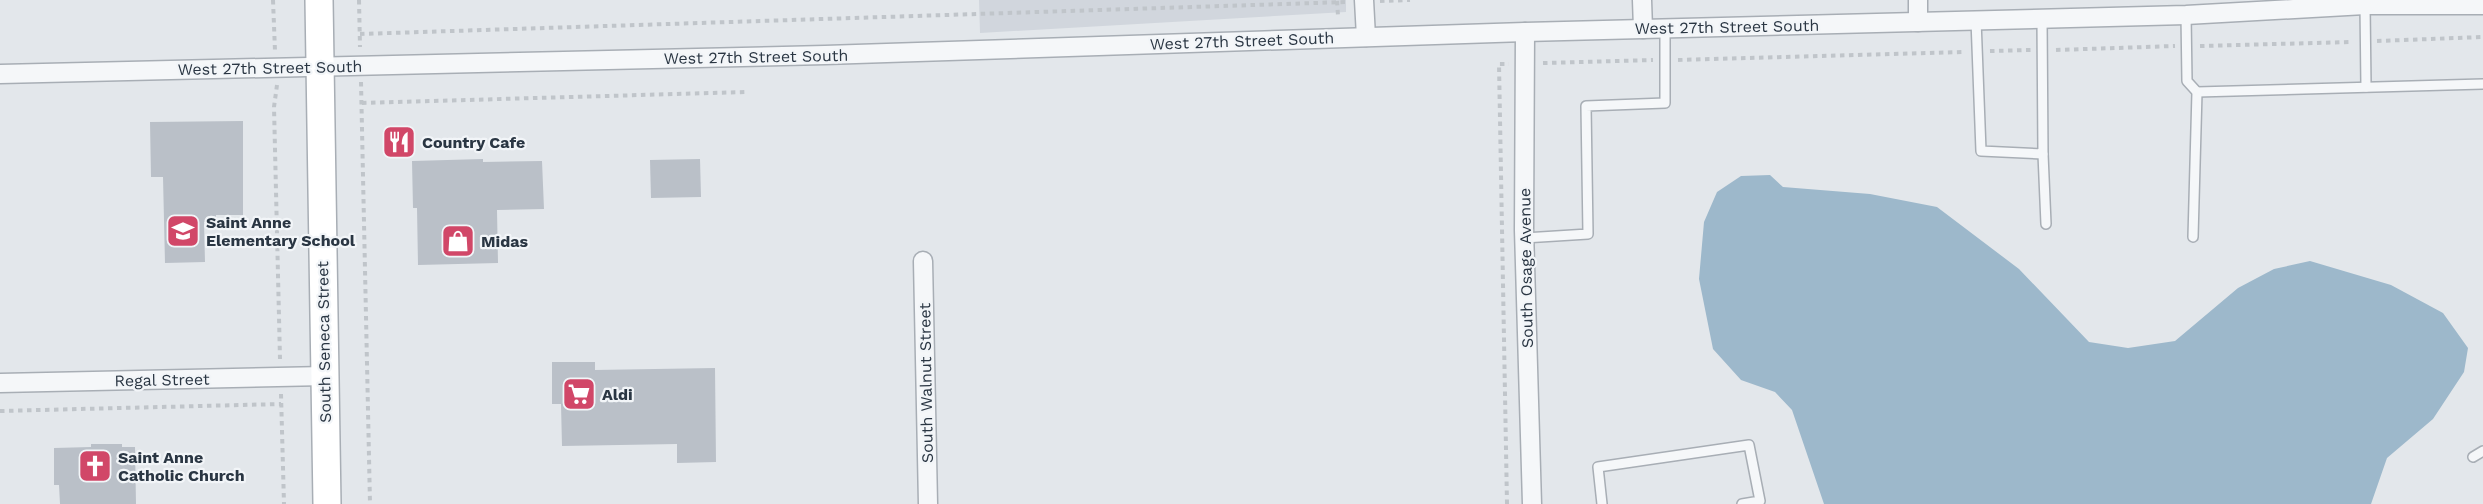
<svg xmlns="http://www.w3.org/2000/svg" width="2483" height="504" font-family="'Work Sans',sans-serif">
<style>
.built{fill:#d1d6dd}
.water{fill:#9db8cb}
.building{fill:#bac0c8}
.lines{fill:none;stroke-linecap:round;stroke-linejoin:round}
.lane-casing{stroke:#a8aeb5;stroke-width:12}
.street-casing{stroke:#a8aeb5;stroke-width:21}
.secondary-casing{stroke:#a8aeb5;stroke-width:30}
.path{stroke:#c0c5ca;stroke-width:4;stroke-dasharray:4.5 4.5;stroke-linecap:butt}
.lane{stroke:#f5f7f9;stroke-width:9}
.street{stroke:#f5f7f9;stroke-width:18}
.secondary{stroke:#fff;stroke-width:27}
.labels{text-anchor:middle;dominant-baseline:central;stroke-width:4.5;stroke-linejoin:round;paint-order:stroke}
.street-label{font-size:16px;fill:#2a3643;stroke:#f2f5f8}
.poi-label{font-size:16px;font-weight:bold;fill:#2a3643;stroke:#f2f5f8;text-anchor:start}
</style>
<rect width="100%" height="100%" fill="#e3e7eb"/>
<!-- built -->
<polygon class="built" points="979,0 1346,0 1346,12 980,33"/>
<!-- water -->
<polygon class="water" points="1770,175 1783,187 1870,194 1937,207 2019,269 2089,342 2128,348 2175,341 2238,288 2274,269 2310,261 2391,285 2443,313 2468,348 2464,372 2433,419 2387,458 2371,504 1824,504 1792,410 1775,392 1741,380 1713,349 1699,279 1704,222 1717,192 1741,176"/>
<!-- building -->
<g class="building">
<polygon points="243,121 243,215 216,215 216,221 204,222 205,262 165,263 163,177 151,177 150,122"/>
<polygon points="483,159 483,162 542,161 544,209 497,210 498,263 418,265 417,208 413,208 412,161"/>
<polygon points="700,159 701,197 651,198 650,160"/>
<polygon points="552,362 595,362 595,370 715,368 716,462 677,463 677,444 562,446 561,404 552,404"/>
<polygon points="91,444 122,444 122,447 135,447 136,504 60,504 59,485 54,485 54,448 91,447"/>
</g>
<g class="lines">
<defs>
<g id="lane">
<polyline points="2365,5 2366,87"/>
<polyline points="2186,15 2187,81 2197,92 2193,237"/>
<polyline points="1976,20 1981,151 2043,154 2042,19"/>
<polyline points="2197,92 2483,84"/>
<polyline points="2043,154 2046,224"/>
<polyline points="1524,238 1588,234 1586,106 1665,103 1665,29"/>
<polyline points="2473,457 2483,451"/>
<polyline points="1602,504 1598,467 1749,445 1760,501 1742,504"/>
</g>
<g id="street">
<polyline points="1364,0 1366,37"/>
<polyline points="1642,0 1643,29"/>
<polyline points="1918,0 1918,22"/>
<polyline points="1525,32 1524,230 1532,504"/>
<polyline points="0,74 825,55 1525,32 2186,15 2365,5 2483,5"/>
<polyline points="923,261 928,504"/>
<polyline points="0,383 325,376"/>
</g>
<polyline id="secondary" points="319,0 327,504"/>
</defs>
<!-- lane casing -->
<use href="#lane" class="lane-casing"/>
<!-- street casing -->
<use href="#street" class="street-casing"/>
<!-- secondary casing -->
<use href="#secondary" class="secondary-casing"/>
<!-- path -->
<g class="path">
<polyline points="273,0 275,51"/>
<polyline points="359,0 360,47"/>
<polyline points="1337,1 1338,16"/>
<polyline points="1380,1 1410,0"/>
<polyline points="360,34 1346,2"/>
<polyline points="2377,41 2483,37"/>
<polyline points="2200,46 2352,42"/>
<polyline points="2056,50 2175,46"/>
<polyline points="1990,51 2031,50"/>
<polyline points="1678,60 1965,52"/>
<polyline points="1543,63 1653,60"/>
<polyline points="361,82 370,504"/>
<polyline points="277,85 274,107 280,359"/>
<polyline points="362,103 745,92"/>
<polyline points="281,394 284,504"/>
<polyline points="0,411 281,404"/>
<polyline points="1507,504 1499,64 1509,64"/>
</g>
<!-- lane -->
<use href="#lane" class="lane"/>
<!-- street -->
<use href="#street" class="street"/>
<!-- secondary -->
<use href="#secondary" class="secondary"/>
</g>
<!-- icons -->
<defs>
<symbol id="restaurant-square" viewBox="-11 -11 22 22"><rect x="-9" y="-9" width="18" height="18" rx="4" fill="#d14768" stroke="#f2f5f8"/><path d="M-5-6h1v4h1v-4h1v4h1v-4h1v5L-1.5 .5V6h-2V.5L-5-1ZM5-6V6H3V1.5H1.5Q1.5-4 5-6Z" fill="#fff"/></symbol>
<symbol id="school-square" viewBox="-11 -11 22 22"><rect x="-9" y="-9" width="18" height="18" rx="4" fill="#d14768" stroke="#f2f5f8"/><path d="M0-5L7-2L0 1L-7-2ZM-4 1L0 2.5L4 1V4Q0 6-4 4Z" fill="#fff"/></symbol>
<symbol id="shop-square" viewBox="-11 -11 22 22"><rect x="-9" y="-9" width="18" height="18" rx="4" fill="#d14768" stroke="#f2f5f8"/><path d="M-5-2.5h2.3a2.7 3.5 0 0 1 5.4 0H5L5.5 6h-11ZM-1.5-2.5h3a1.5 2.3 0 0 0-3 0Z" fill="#fff"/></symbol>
<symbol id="supermarket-square" viewBox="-11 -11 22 22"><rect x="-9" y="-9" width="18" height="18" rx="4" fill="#d14768" stroke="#f2f5f8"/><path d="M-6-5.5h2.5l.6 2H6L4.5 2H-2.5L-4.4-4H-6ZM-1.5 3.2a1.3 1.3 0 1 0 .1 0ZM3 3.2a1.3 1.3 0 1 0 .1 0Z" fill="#fff"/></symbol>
<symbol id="church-square" viewBox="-11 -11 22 22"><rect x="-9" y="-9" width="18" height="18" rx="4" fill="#d14768" stroke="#f2f5f8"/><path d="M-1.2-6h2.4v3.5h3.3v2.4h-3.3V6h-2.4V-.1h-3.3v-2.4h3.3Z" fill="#fff"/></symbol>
</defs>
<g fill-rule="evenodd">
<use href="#restaurant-square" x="380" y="123" width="38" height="38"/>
<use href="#school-square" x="164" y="212" width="38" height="38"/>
<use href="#shop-square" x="439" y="222" width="38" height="38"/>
<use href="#supermarket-square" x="560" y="375" width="38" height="38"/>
<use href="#church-square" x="76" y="447" width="38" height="38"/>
</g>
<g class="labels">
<!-- street labels -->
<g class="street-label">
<text transform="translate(1727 27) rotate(-1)">West 27th Street South</text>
<text transform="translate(1242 41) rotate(-2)">West 27th Street South</text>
<text transform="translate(756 57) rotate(-1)">West 27th Street South</text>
<text transform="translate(270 68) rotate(-1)">West 27th Street South</text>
<text transform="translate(1526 268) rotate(-91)">South Osage Avenue</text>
<text transform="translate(324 342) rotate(-91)">South Seneca Street</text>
<text transform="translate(162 380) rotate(-1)">Regal Street</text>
<text transform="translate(926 383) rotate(-91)">South Walnut Street</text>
</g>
<!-- poi labels -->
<g class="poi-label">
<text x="422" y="142">Country Cafe</text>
<text x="206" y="222">Saint Anne<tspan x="206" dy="18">Elementary School</tspan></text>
<text x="481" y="241">Midas</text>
<text x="602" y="394">Aldi</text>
<text x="118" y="457">Saint Anne<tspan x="118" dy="18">Catholic Church</tspan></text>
</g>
</g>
</svg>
